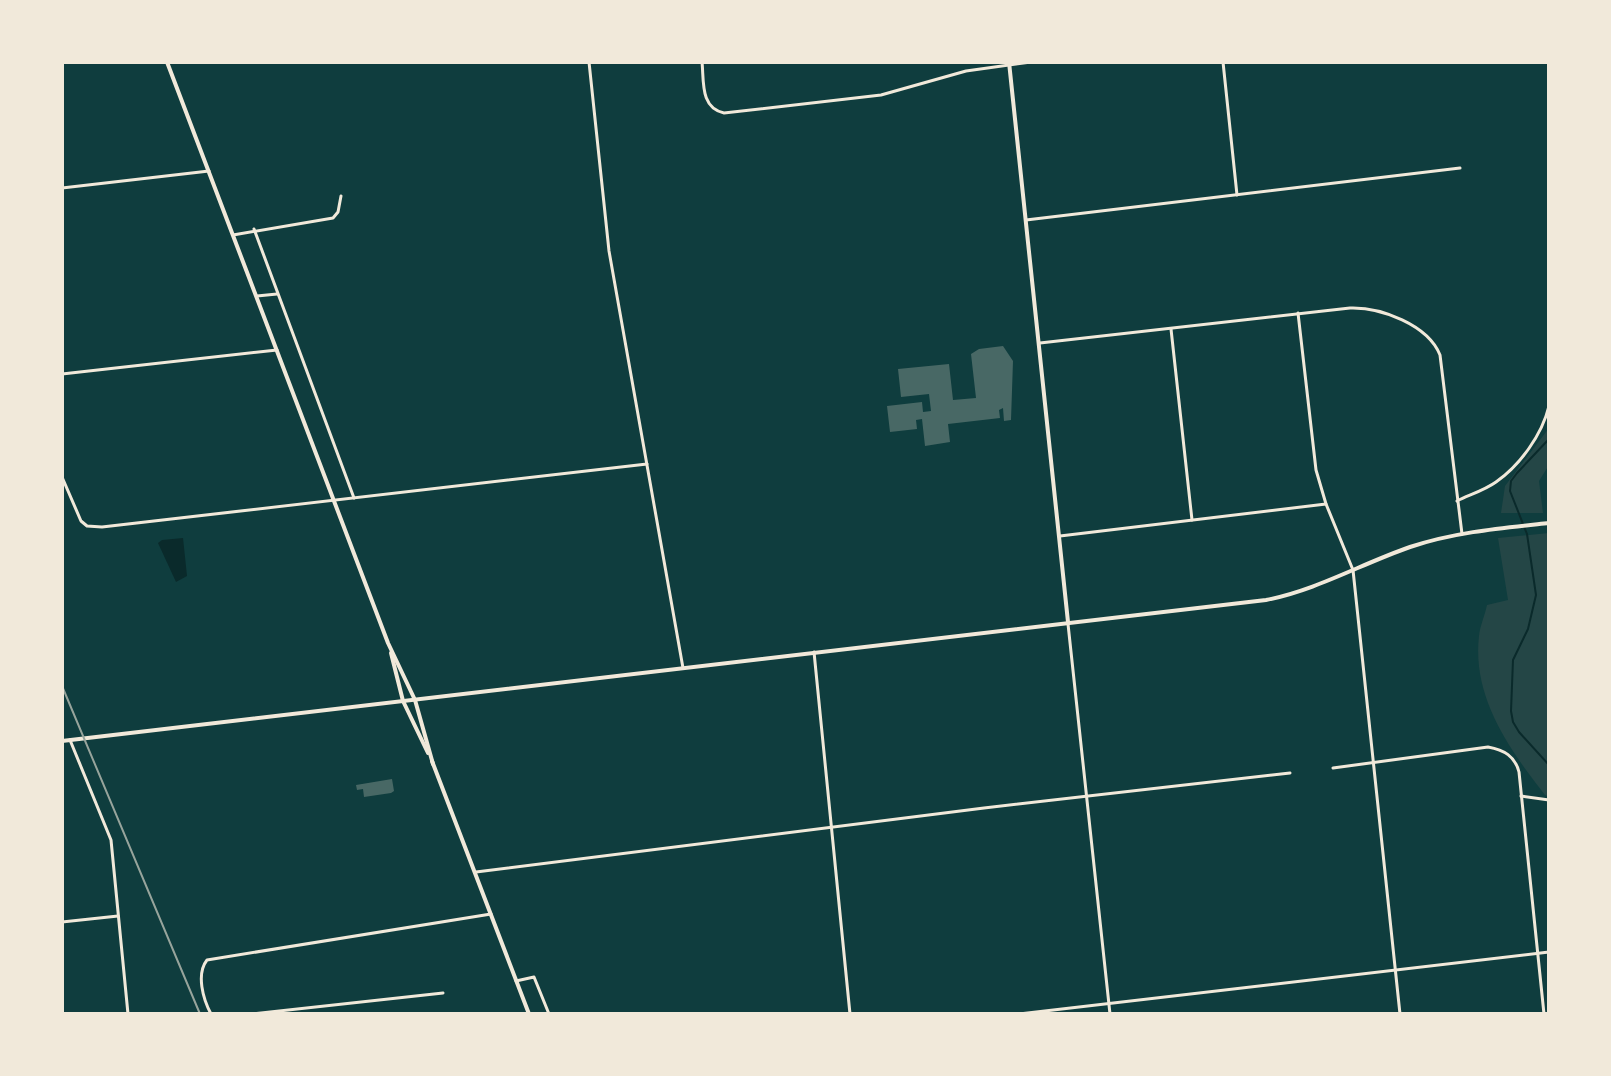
<svg xmlns="http://www.w3.org/2000/svg" width="1611" height="1076" font-family="'Exo 2',sans-serif">
<style>
.green{fill:#244646}
.water{fill:#0a2a2b}
.lines{fill:none;stroke-linecap:round;stroke-linejoin:round}
.stream{stroke:#0a2a2b;stroke-width:2}
.building{fill:#486865}
.minor{stroke:#f1e9da;stroke-width:3}
.tertiary{stroke:#f1e9da;stroke-width:4}
.secondary{stroke:#f1e9da;stroke-width:4}
.rail{stroke:#97a49c;stroke-width:2}
</style>
<rect width="100%" height="100%" fill="#0f3d3e"/>
<!-- green -->
<g class="green">
<polygon points="1549,428 1549,465 1539,481 1543,513 1501,513 1505,486"/>
<path d="M1549 533V797L1545 795C1509 749 1472 697 1479 636 1480 626 1485 615 1487 605L1508 600 1498 538Z"/>
</g>
<!-- water -->
<polygon class="water" points="183,538 187,576 176,582 158,543 162,540"/>
<g class="lines">
<!-- stream -->
<polyline class="stream" points="1549,439 1517,473 1511,481 1510,491 1527,534 1536,595 1528,629 1513,660 1511,711 1513,722 1519,732 1549,765"/>
</g>
<!-- building -->
<g class="building">
<polygon points="1003,346 1013,361 1011,420 1004,421 1003,408 999,410 1000,418 948,424 950,442 925,446 922,419 916,420 917,429 890,432 887,406 922,402 923,412 931,411 929,394 901,397 898,369 949,364 953,400 976,398 971,354 979,349"/>
<polygon points="392,779 394,791 391,793 364,797 363,789 357,790 356,785"/>
</g>
<g class="lines">
<!-- minor -->
<g class="minor">
<polyline points="589,62 609,251 683,668"/>
<path d="M702 62C704 81 700 108 724 113L881 95 966 71 1031 62"/>
<polyline points="1223,62 1237,195"/>
<polyline points="62,188 209,171"/>
<polyline points="1026,220 1460,168"/>
<polyline points="254,229 354,498"/>
<polyline points="233,235 333,218 338,212 341,196"/>
<polyline points="257,296 277,294"/>
<polyline points="1298,313 1316,470 1326,504 1353,570 1400,1014"/>
<polyline points="1171,329 1192,520"/>
<path d="M1040 343 1350 308C1381 307 1428 325 1440 355L1462 534"/>
<polyline points="62,374 277,350"/>
<polyline points="62,477 81,521 87,526 102,527 647,464"/>
<path d="M1457 501C1469 495 1485 490 1496 482 1520 465 1542 435 1549 406"/>
<polyline points="1060,536 1326,504"/>
<polyline points="1068,624 1110,1014"/>
<polyline points="814,652 850,1014"/>
<polyline points="70,740 111,840 128,1014"/>
<path d="M1333 768 1488 747C1504 750 1515 756 1519 772L1544 1014"/>
<polyline points="1521,796 1549,800"/>
<polyline points="476,872 984,808 1290,773"/>
<polyline points="62,922 118,916"/>
<polyline points="516,981 534,977 549,1014"/>
<path d="M211 1014C203 999 196 974 207 960L491 914"/>
<polyline points="251,1014 443,993"/>
<polyline points="1019,1014 1549,952"/>
</g>
<!-- tertiary -->
<polyline class="tertiary" points="1009,62 1068,622"/>
<!-- secondary -->
<g class="secondary">
<polyline points="167,62 388,643 415,700 433,764"/>
<polyline points="391,653 403,701 428,753"/>
<path d="M62 741 1266 600C1317 590 1361 564 1410 547 1455 532 1502 528 1549 523"/>
<polyline points="432,761 529,1014"/>
</g>
<!-- rail -->
<polyline class="rail" points="62,686 200,1014"/>
</g>
<!-- border -->
<rect width="1611" height="1076" fill="none" stroke="#f1e9da" stroke-width="128"/>
</svg>
